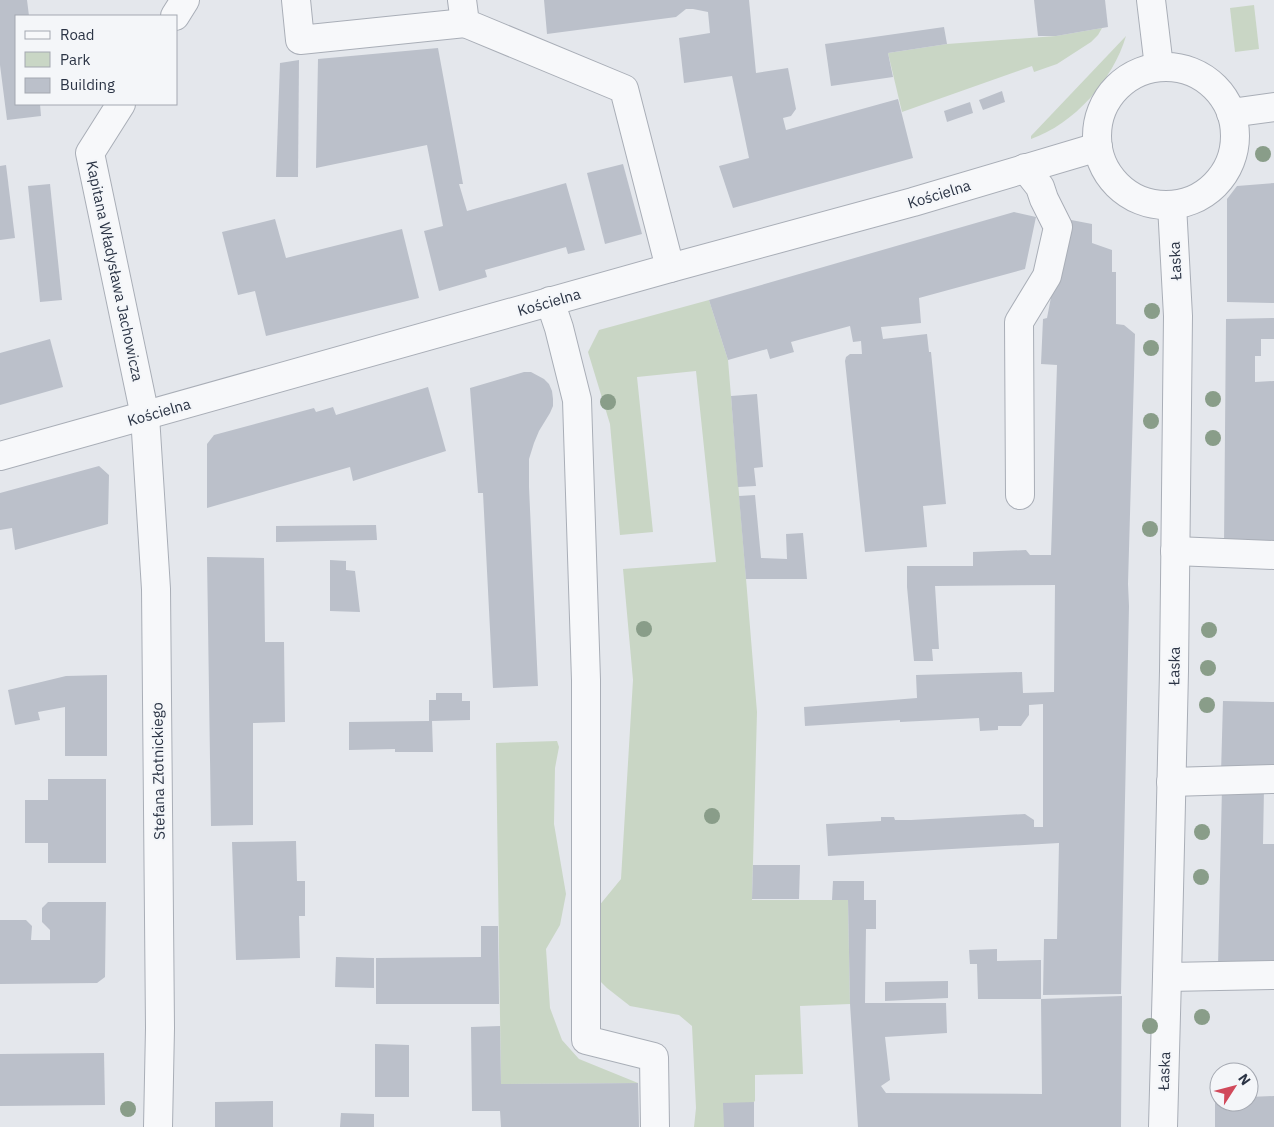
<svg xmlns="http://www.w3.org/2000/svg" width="1274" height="1127" font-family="'IBM Plex Sans',sans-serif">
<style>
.green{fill:#c9d6c5}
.building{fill:#bbc0ca}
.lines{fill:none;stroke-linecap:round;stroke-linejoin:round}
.minor-casing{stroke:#a9aeb7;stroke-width:30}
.minor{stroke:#f7f8fa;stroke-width:28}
.tree{fill:#899d89}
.labels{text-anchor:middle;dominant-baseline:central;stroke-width:4;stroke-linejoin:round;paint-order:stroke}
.street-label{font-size:15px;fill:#2b3445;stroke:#f4f6f9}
</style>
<rect width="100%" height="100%" fill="#e4e7ec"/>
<!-- green -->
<g class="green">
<polygon points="1254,5 1259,49 1235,52 1230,8"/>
<polygon points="1102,28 1098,35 1091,42 1057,64 1034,72 1032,66 902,112 888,53 947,44 1056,36"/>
<path d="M1126 36C1113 80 1074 124 1031 139V136Z"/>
<polygon points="709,300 728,360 757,712 752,900 848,900 850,1004 800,1006 803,1074 755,1075 755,1101 724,1127 694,1127 696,1108 692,1026 679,1015 630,1006 607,988 597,978 598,907 621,879 633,680 623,569 716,562 696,371 637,377 653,532 620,535 610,424 588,352 599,330"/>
<polygon points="557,741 559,747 555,768 554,824 566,894 560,925 546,949 550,1008 562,1040 579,1059 638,1083 501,1084 496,743"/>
</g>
<!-- building -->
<g class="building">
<polygon points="0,0 27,0 29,16 16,16 16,104 40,104 41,116 7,120 0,65"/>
<polygon points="544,0 749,0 756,73 788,68 796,109 791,116 783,118 786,130 898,99 913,158 733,208 719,166 749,158 732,76 684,83 679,38 710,33 708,12 693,9 686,9 676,17 547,34"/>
<polygon points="1034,0 1105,0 1108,27 1056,36 1038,36"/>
<polygon points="944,27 947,44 888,53 893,77 831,86 825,44"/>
<polygon points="438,48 463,184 459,184 467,211 566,183 585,250 568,254 566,247 485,270 487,277 439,291 424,231 443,226 427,145 316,168 318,59"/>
<polygon points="299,60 298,177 276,177 280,63"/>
<polygon points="1002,91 1005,102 983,110 979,100"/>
<polygon points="970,102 973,113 947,122 944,111"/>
<polygon points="623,164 642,234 605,244 587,173"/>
<polygon points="6,165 15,238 0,240 0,166"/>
<polygon points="1274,183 1274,303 1227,302 1227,199 1237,186"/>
<polygon points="50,184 62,300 40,302 28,186"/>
<polygon points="1014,212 1036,217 1025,269 919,298 921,323 881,327 883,339 927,334 929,352 931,352 946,504 923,506 927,547 865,552 845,361 846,357 850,354 862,354 861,341 853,342 850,326 791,342 794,352 770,359 767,349 728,360 709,300"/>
<polygon points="275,219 286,258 402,229 419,298 266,336 255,291 238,295 222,232"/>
<polygon points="1066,219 1092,224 1092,243 1112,250 1112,272 1116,272 1116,324 1124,325 1135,334 1134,375 1128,584 1129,606 1121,994 1043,995 1044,939 1057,939 1059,843 828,856 826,824 881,821 881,817 894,817 895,820 911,820 1025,814 1034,820 1034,827 1043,827 1043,704 1029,705 1029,715 1021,726 998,726 998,730 980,731 979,718 900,722 900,720 805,726 804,707 917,698 916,675 1022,672 1023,693 1054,692 1055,585 935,586 939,649 932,649 933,661 914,661 907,587 907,566 973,566 973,552 1026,550 1030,555 1051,555 1057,365 1041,364 1043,319 1047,318"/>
<polygon points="1274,318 1274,339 1261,339 1261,356 1255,356 1255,382 1274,381 1274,545 1224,546 1226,319"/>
<polygon points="50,339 63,387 0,405 0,353"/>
<polygon points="524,372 531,372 544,379 549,384 552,391 553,399 553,406 550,413 539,431 534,443 529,459 529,487 538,686 493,688 483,493 478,493 470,388"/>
<polygon points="428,387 446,451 353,481 350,467 207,508 207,444 214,435 314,408 316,412 333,407 336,415"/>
<polygon points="757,394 763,467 754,468 756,486 738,487 731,396"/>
<polygon points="99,466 109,475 108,524 15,550 12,528 0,530 0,493"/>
<polygon points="755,495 761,558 787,559 786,534 803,533 807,579 746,579 739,496"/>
<polygon points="376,525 377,540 276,542 276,526"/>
<polygon points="207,557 264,558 265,642 284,642 285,722 253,723 253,825 211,826"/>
<polygon points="330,560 346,561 346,570 355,571 360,612 330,611"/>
<polygon points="107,675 107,756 65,756 65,707 38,712 40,720 15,725 8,690 66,676"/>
<polygon points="436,693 462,693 462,701 470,701 470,720 432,721 433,752 395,752 395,749 349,750 349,722 429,721 429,700 436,700"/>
<polygon points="1223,701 1274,702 1274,775 1221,774"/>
<polygon points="48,779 106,779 106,863 48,863 48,843 25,843 25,800 48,800"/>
<polygon points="1222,787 1264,788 1263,844 1274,844 1274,967 1218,966"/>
<polygon points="296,841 297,881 305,881 305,916 299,916 300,958 236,960 232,842"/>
<polygon points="753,865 800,865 799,899 752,899"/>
<polygon points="833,881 864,881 864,900 876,900 876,929 866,929 865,1003 946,1003 947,1033 885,1037 890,1080 881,1086 886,1093 1042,1094 1041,999 978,999 977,964 970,964 969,950 997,949 997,961 1041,960 1041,999 1122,996 1121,1127 858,1127 850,1004 848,900 832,900"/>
<polygon points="48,902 106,902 105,977 97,983 0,984 0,920 26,920 32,926 31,940 50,940 50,930 42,922 42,908"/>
<polygon points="481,926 498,926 499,1004 376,1004 376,958 481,957"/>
<polygon points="336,957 374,958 374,988 335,987"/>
<polygon points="948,981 948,998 885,1001 885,982"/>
<polygon points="500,1026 501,1084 638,1083 639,1127 501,1127 500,1111 472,1111 471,1027"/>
<polygon points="375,1044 409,1045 409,1097 375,1097"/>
<polygon points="104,1053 105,1105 0,1106 0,1054"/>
<polygon points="1274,1096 1274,1127 1215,1127 1215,1097 1219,1097 1219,1102 1249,1102 1249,1097"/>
<polygon points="273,1101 273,1127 215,1127 215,1102"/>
<polygon points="754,1102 754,1127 724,1127 723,1103"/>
<polygon points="341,1113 374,1114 374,1127 340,1127"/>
</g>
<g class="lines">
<defs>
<g id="minor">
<polyline points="296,0 300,40 465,23"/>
<polyline points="462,0 465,23 624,89 670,268"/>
<polyline points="1151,0 1159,67"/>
<polyline points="175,16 185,0"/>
<circle cx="1166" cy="136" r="69"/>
<polyline points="121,104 90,153 145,416 156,589 160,1028 158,1127"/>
<polyline points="1231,113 1274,107"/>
<polyline points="550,301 559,328 577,400 586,680 586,1040 654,1057 655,1127"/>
<polyline points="0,456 670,268 913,202 1098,147"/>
<polyline points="1020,495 1019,322 1047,276 1058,227 1044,199 1040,187 1025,168"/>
<polyline points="1175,551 1274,555"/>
<polyline points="1171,782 1274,779"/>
<polyline points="1167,977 1274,975"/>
<polyline points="1163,1127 1167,977 1174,671 1178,316 1172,205"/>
</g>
</defs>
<!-- minor casing -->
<use href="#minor" class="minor-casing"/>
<!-- minor -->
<use href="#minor" class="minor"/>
</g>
<!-- trees -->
<g class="tree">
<circle cx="1263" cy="154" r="8"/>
<circle cx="1152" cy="311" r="8"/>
<circle cx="1151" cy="348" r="8"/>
<circle cx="1213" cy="399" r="8"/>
<circle cx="608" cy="402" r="8"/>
<circle cx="1151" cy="421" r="8"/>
<circle cx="1213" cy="438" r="8"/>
<circle cx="1150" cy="529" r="8"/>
<circle cx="644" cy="629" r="8"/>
<circle cx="1209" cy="630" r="8"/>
<circle cx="1208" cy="668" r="8"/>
<circle cx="1207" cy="705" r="8"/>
<circle cx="712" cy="816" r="8"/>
<circle cx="1202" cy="832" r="8"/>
<circle cx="1201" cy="877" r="8"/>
<circle cx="1202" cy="1017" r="8"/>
<circle cx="1150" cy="1026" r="8"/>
<circle cx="128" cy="1109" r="8"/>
</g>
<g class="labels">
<!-- street labels -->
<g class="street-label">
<text transform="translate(939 194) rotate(-17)">Kościelna</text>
<text transform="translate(1175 261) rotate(-93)">Łaska</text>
<text transform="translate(115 271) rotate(78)">Kapitana Władysława Jachowicza</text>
<text transform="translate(549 302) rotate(-16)">Kościelna</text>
<text transform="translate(159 412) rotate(-16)">Kościelna</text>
<text transform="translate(1174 666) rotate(-89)">Łaska</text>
<text transform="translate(158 771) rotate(-91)">Stefana Złotnickiego</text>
<text transform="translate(1164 1071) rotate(-88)">Łaska</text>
</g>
</g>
<!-- legend -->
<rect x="15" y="15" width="162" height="90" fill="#f4f6f9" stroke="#a4a8b1"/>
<rect x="25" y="31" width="25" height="8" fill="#f7f8fa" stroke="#a4a8b1"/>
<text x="60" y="40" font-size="15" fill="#2b3445">Road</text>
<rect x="25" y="52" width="25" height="15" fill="#c9d6c5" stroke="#a4a8b1"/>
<text x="60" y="65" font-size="15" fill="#2b3445">Park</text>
<rect x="25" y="78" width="25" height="15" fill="#bbc0ca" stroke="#a4a8b1"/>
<text x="60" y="90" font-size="15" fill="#2b3445">Building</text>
<!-- north arrow -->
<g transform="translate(1234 1087) rotate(54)"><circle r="24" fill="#f4f6f9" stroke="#a4a8b1"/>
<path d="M0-4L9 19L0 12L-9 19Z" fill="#d1495b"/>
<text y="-8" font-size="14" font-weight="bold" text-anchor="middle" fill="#2b3445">N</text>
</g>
</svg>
